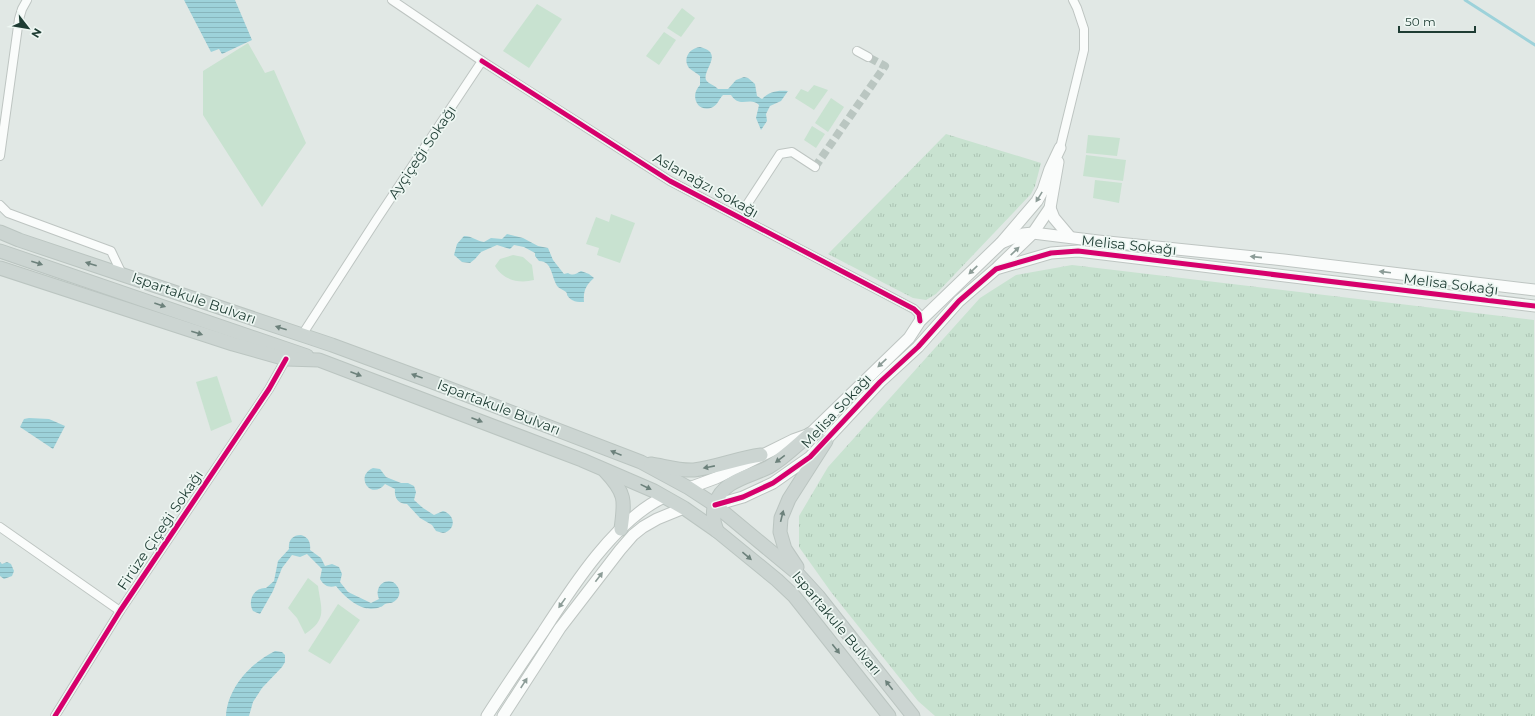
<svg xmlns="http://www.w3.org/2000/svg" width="1535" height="716" font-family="Montserrat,sans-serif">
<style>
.grass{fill:url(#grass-tufts)}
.green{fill:#c8e2d0}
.water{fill:url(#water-rules)}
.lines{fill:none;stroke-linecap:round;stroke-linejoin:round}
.stream{stroke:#9dd2da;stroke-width:3}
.minor-tunnel{stroke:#bac6c1;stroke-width:8;stroke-dasharray:8 4;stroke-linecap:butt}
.minor-casing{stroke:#bec5c2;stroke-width:10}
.tertiary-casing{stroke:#bec5c2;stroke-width:13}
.primary-casing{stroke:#bbc5c1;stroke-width:15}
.minor{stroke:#fafcfb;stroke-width:8}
.tertiary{stroke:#fafcfb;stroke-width:11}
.primary{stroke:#ccd5d2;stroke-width:13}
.cycleway-casing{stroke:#eef7f3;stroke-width:8}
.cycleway{stroke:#d6006c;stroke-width:5}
.oneway{fill:#8c9c97}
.oneway2{fill:#6c817b}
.labels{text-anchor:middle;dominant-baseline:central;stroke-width:3.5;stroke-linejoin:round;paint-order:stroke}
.street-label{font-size:14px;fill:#1e3c33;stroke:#eef7f3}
</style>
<defs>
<pattern id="grass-tufts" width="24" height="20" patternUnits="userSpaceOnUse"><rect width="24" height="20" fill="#c8e2d0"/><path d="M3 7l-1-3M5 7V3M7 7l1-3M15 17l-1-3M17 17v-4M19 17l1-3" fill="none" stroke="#abc3b3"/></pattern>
<pattern id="water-rules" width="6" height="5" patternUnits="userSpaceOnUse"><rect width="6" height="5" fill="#9dd2da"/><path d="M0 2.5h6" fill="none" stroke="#87b5bc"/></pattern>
</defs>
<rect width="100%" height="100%" fill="#e1e8e5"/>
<!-- grass -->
<g class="grass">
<polygon points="946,134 1041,163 1035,186 1031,194 936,294 926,300 913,298 828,254"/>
<polygon points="1072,265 1534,320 1535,716 935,716 918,701 831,592 799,547 799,516 828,467 980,298 1016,275"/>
</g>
<!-- green -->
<g class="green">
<polygon points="537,4 562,19 529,68 503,51"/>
<polygon points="682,8 695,18 681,37 667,28"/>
<polygon points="664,32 676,40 659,65 646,56"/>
<polygon points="248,43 265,73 274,70 306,143 262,207 203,115 203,71"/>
<polygon points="814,85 828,90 814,110 795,98 801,89 808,92"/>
<polygon points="831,98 844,107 828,132 815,123"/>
<polygon points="812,126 825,134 816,148 804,140"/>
<polygon points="1088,135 1120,138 1117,156 1086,153"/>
<polygon points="1086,155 1126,160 1123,181 1083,176"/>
<polygon points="1095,180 1122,183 1119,203 1093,198"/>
<polygon points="611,214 635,223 620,263 597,255 599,248 586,244 596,217 609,222"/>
<path d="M513 255 523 257 532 265 534 280C519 284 503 280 495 266L500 259Z"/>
<polygon points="217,376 232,422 211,431 196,382"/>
<path d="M308 578 318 586C321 609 328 619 305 634L297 618 288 608Z"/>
<polygon points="338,604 360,620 330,664 308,651"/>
</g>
<!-- water -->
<g class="water">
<polygon points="184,0 235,0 252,40 222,54 219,49 211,52"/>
<path d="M700 47C725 53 702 70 706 80 708 84 715 85 718 89H728L736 80 744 77 748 78 755 84 757 96 762 99C770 91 778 90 788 91L781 101 770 106 766 114 767 121 761 130 756 118 759 105C750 96 740 109 731 95H723C719 99 718 104 713 107 698 114 689 96 700 85V76C697 73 692 71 689 68 682 58 690 48 700 47Z"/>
<path d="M507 234 523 238 538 246 548 248 553 260 564 274 568 273C573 276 576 274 581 271L589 274 594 278C586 285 583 291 584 302 578 302 571 302 567 295 567 294 567 293 566 292 564 290 560 289 558 287 551 278 553 261 539 261L535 256V253L524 247 514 245 510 249 497 245 481 252 475 259 470 263 462 262 454 255 457 244 464 236C472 236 477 241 484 242L491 238 502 239Z"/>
<polygon points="29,418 49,419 65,426 53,449 20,427 24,419"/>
<path d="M373 468 380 469 386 477 401 483H408L414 486 416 492 414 500 423 508 434 515 443 511C456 515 456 530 443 533L436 531 432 525 420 518 407 504C398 504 394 498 395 489L385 484C371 501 354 476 373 468Z"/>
<path d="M301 535C308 537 311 542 310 550L321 558 325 566 332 564 339 567 342 574 340 582 348 592 371 603 379 599C378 596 377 593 378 590 380 581 392 578 397 586 402 592 399 600 391 603 389 603 387 603 385 604 383 605 382 607 380 607 377 609 368 609 365 608 355 606 342 594 336 586 329 588 324 586 320 579L322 569 307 554 300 557 292 555 282 568 273 591 260 614 253 611C247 601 254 587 266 588L274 581 278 561 289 549C288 541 292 535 301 535Z"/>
<polygon points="0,562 2,564 7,562 11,564 14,571 12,576 4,579 0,576"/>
<path d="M275 651 282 652 285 655V662L282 667 262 688 253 702 249 716H226C228 687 251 663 275 651Z"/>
</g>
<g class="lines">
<!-- stream -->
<polyline class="stream" points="1465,0 1535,45"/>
<!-- minor-tunnel -->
<polyline class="minor-tunnel" points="815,167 885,66 868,57"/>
<defs>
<g id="minor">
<polyline points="857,51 868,57"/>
<polyline points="482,61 670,181 914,309 919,314 920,321"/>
<polyline points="1060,148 1084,50 1084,29 1077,8 1073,0"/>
<polyline points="0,156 19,19 22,9 27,0"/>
<polyline points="748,203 780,154 792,152 815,167"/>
<polyline points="0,205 8,213 111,251 122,274"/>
<polyline points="302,335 377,219 482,61 392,0"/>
<polyline points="0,527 120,611"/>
<polyline points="55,716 120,611 269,389 286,359"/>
</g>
<g id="tertiary">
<polyline points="1050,208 1054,218 1070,237"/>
<polyline points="1001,243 1023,234 1033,233 1098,241 1284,260 1535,290"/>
<polyline points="998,267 1033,233 1050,208 1058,162"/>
<polyline points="689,488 716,478 793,440 810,434 909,338 920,321 1001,243 1037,201 1043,190 1050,169 1060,148"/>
<polyline points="715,505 743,497 773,483 810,457 880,382 918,347 959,301 996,269 1051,253 1078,251 1535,306"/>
<path d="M487 716C505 688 524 660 543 632 572 587 615 520 664 497"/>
<polyline points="503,716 560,628 620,550 633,535 643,527 657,519 684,508"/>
</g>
<g id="primary">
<polyline points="0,232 19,240 332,345 435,383 641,462 689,488 715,505 797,573 818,596 913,716"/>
<polyline points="0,251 307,356"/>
<polyline points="0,268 233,344 286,359 319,360 582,460 654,491 684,508 717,531 777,580 794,596 889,716"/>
<path d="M651 464C664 466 680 471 694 470 717 467 738 458 761 455"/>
<path d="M605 471C626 493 625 500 621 529"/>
<path d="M717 531C713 521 712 513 715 504 723 480 749 477 769 467 784 458 797 445 810 434"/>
<polyline points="797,567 785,549 780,532 781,518 789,499 826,441"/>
</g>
</defs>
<!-- minor casing -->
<use href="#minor" class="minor-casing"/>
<!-- tertiary casing -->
<use href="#tertiary" class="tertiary-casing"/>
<!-- primary casing -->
<use href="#primary" class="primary-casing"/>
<!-- minor -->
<use href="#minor" class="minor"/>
<!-- tertiary -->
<use href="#tertiary" class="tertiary"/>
<!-- primary -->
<use href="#primary" class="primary"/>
<defs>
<g id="cycleway">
<polyline points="482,61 670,181 914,309 919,314 920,321"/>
<polyline points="715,505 743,497 773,483 810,457 880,382 918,347 959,301 996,269 1051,253 1078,251 1535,306"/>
<polyline points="55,716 120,611 269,389 286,359"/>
</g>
</defs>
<!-- cycleway casing -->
<use href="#cycleway" class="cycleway-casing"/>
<!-- cycleway -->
<use href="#cycleway" class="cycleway"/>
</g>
<!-- one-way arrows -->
<defs><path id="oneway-solid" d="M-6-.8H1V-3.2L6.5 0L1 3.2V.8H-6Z"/></defs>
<g class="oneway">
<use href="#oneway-solid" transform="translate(1039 197) rotate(122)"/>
<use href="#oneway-solid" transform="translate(1015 251) rotate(-44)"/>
<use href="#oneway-solid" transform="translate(1256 257) rotate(-174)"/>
<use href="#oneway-solid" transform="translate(973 270) rotate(136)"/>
<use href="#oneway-solid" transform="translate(1385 272) rotate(-173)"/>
<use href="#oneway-solid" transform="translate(882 363) rotate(137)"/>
<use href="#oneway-solid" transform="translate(599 577) rotate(-53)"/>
<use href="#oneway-solid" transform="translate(562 603) rotate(125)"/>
<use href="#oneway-solid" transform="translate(524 683) rotate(-57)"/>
</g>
<g class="oneway2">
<use href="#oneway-solid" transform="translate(37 263) rotate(18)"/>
<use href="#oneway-solid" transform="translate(91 264) rotate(-162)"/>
<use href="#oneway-solid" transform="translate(160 305) rotate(19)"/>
<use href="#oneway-solid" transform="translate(281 328) rotate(-162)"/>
<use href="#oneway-solid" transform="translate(197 333) rotate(17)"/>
<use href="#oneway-solid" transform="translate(356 374) rotate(21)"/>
<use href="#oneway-solid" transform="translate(417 376) rotate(-160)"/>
<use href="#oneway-solid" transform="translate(477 420) rotate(21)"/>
<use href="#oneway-solid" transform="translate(616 453) rotate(-158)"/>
<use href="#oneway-solid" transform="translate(780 459) rotate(143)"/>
<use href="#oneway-solid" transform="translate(709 467) rotate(169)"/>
<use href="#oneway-solid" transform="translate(646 487) rotate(26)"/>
<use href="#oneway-solid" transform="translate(782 516) rotate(-76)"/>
<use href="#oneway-solid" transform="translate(747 556) rotate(40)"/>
<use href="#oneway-solid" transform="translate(836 649) rotate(52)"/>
<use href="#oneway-solid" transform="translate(889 685) rotate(-128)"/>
</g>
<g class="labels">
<!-- street labels -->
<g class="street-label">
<text transform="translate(422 152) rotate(-56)">Ayçiçeği Sokağı</text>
<text transform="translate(706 185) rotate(29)">Aslanağzı Sokağı</text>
<text transform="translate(1129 245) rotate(6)">Melisa Sokağı</text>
<text transform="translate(1451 284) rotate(7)">Melisa Sokağı</text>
<text transform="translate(194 298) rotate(19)">Ispartakule Bulvarı</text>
<text transform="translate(499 407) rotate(21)">Ispartakule Bulvarı</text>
<text transform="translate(836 411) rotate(-47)">Melisa Sokağı</text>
<text transform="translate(160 530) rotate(-56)">Firüze Çiçeği Sokağı</text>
<text transform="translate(837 623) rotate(50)">Ispartakule Bulvarı</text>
</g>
</g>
<!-- north arrow -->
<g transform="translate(28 28) rotate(121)" stroke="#eef7f3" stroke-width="3" paint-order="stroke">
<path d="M0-3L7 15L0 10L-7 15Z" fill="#1e3c33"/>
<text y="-6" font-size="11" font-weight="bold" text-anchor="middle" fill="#1e3c33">N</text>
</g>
<!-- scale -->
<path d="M1399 26v6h76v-6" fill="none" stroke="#1e3c33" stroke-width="2"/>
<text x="1405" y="26" font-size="12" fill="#1e3c33" stroke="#eef7f3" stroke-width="3" paint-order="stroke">50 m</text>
</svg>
